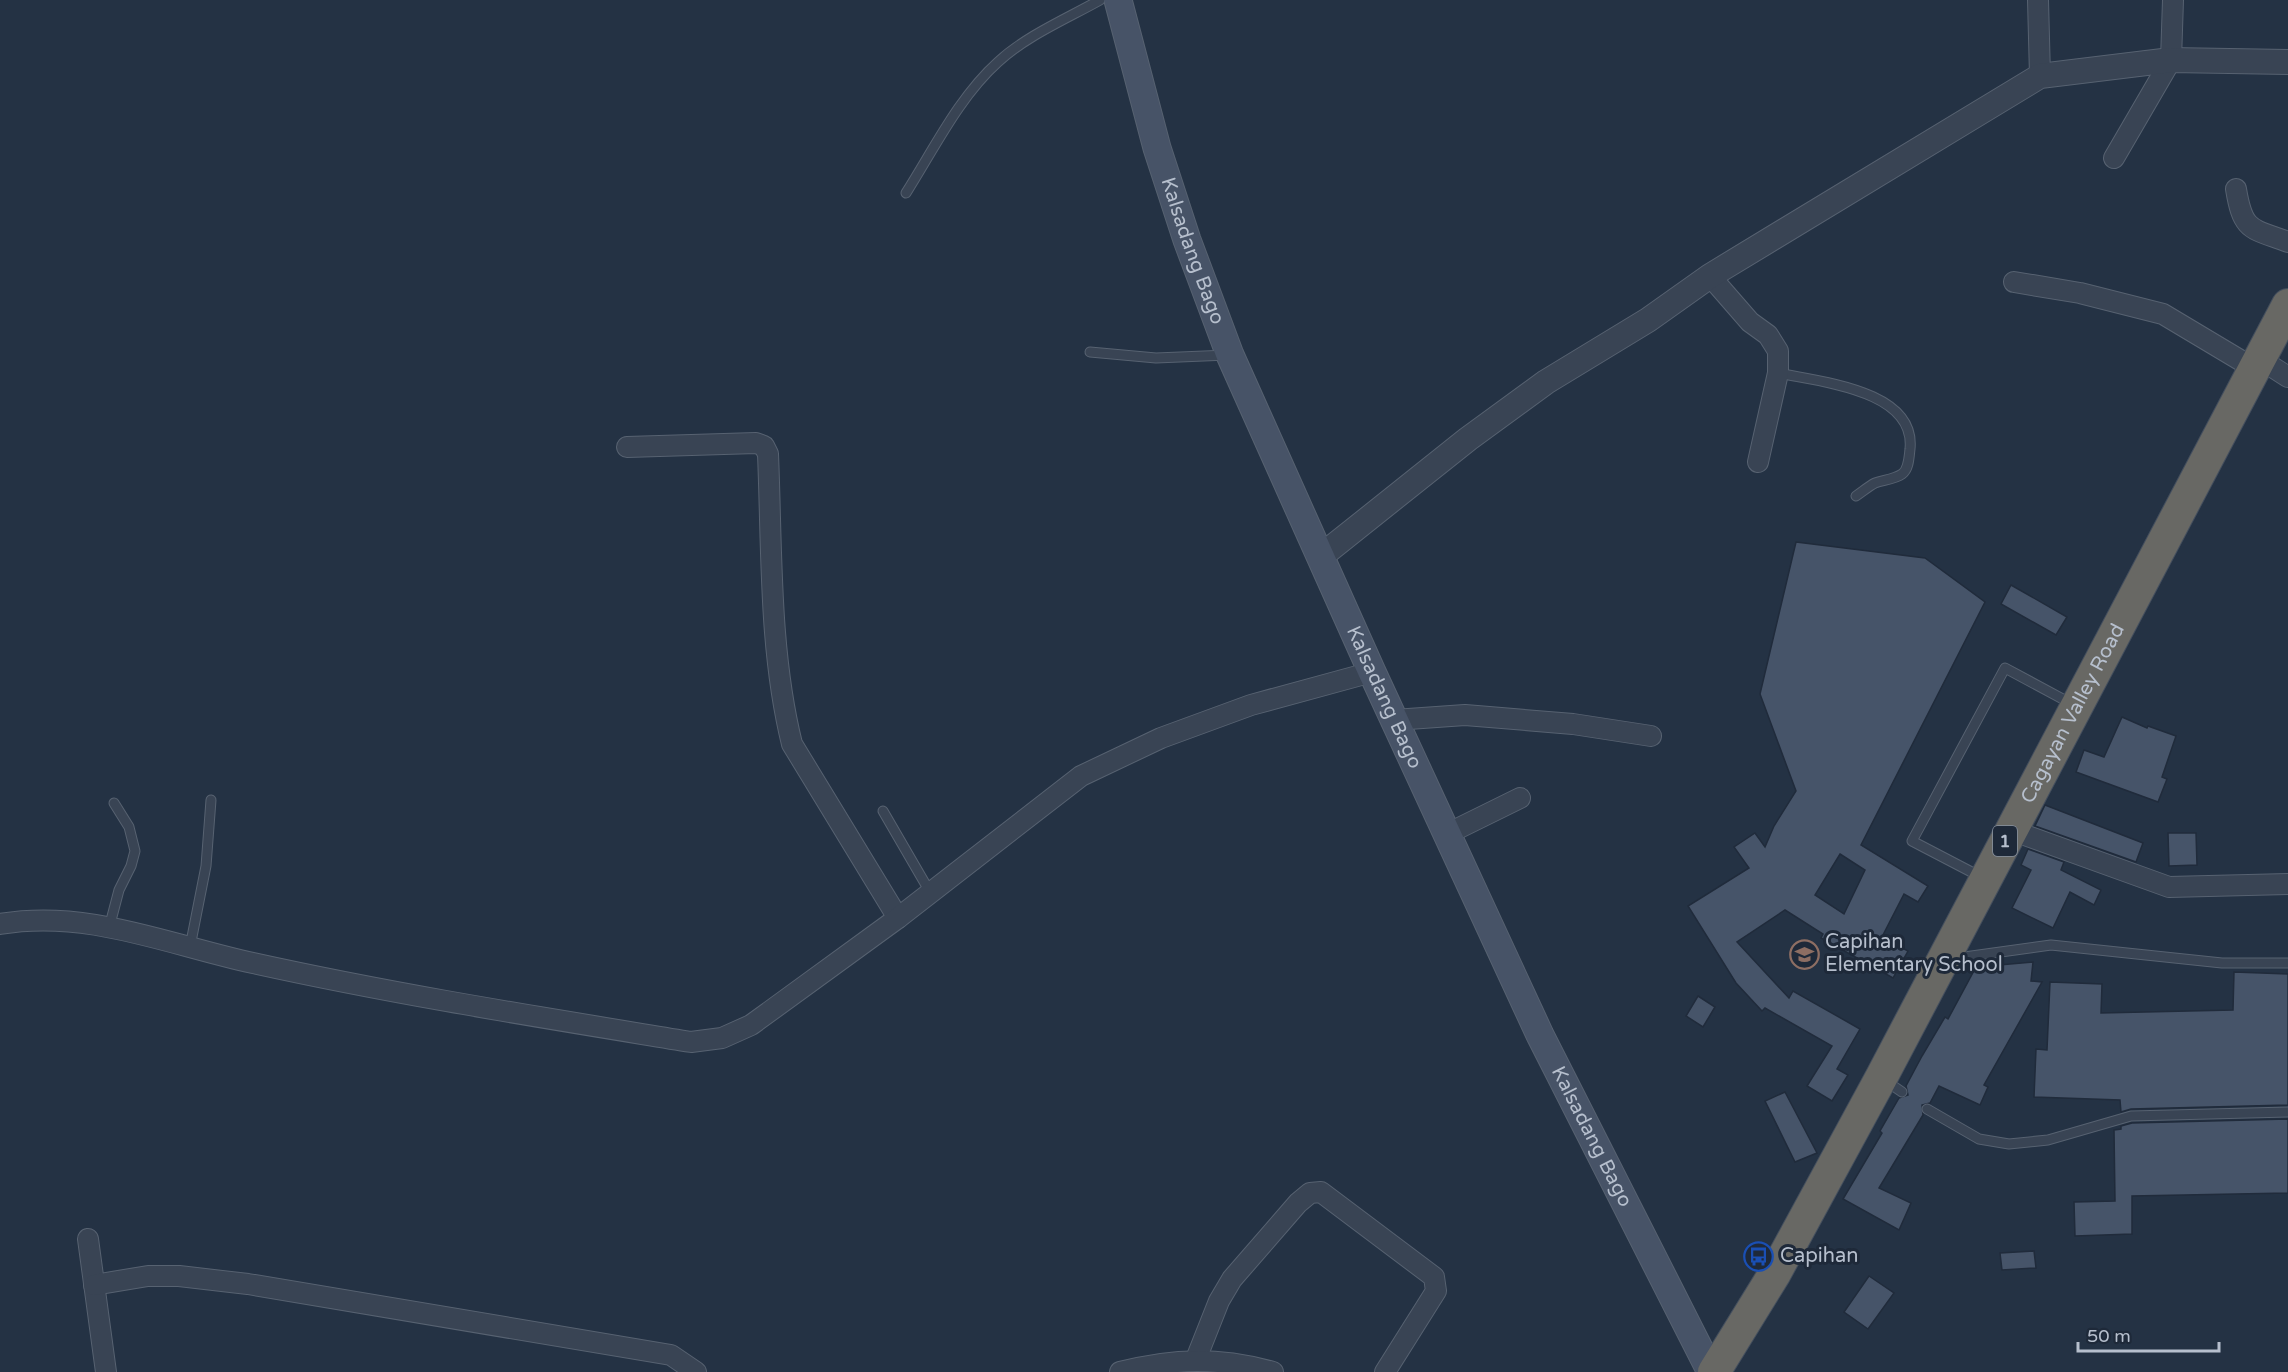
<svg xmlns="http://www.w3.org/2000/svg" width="2288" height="1372" font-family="'Varela Round',sans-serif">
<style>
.building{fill:#465469;stroke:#202b3b;stroke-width:1.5;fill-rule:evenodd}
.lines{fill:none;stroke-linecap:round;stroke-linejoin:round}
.service-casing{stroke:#576271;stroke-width:11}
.minor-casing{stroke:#576271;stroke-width:22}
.tertiary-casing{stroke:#576271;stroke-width:26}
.secondary-casing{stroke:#576271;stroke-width:29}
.trunk-casing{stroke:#444f5e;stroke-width:34}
.service{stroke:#394454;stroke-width:9}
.minor{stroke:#394454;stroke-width:20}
.tertiary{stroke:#394454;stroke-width:24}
.secondary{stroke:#475367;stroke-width:27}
.trunk{stroke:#686864;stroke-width:32}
.labels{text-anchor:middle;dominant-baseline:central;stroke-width:6;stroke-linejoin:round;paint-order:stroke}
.shield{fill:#1e2939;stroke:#8892a1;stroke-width:1.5}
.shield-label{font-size:18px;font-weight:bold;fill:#b6bfcd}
.street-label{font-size:20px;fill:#b6bfcd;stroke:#1e2939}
.poi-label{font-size:20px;fill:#b6bfcd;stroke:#1e2939;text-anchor:start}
</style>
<rect width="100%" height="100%" fill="#243244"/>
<!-- building -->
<g class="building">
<path d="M1796 542 1925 558 1985 602 1861 845 1928 886 1918 902 1904 894 1882 937 1908 951 1893 978 1821 938 1823 934 1785 910 1737 942 1789 998 1793 991 1860 1029 1837 1069 1848 1075 1832 1101 1807 1086 1832 1046 1765 1008 1762 1011 1736 983 1688 906 1749 868 1734 847 1755 833 1765 847 1774 826 1796 791 1760 694ZM1840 854 1865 870 1844 914 1815 895Z"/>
<polygon points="2011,585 2067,617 2056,635 2001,604"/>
<polygon points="2122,717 2147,728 2148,726 2176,736 2162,777 2167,779 2158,802 2076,772 2084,750 2104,757"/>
<polygon points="2045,805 2143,843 2136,862 2035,826"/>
<polygon points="2168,833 2196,833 2197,865 2169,866"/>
<polygon points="2028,849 2064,862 2061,870 2101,890 2094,905 2070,892 2053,928 2012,908 2031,870 2021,865"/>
<polygon points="2033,962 2031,981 2042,982 1984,1085 1988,1087 1980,1105 1939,1086 1930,1103 1922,1105 1923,1115 1879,1188 1911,1203 1899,1230 1843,1199 1882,1133 1880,1131 1899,1098 1908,1095 1906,1086 1922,1056 1945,1017 1948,1019 1976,967"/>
<polygon points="2234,972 2288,974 2288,1105 2131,1109 2121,1112 2120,1100 2034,1097 2036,1049 2047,1050 2050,982 2102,984 2101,1013 2233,1010"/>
<polygon points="1698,996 1715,1007 1703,1027 1686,1016"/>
<polygon points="1785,1092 1817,1153 1795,1162 1765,1101"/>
<polygon points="2288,1119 2288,1193 2132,1196 2132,1234 2075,1236 2074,1202 2115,1201 2114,1130 2121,1129 2121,1126 2132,1123"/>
<polygon points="2034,1251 2036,1268 2002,1270 2000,1253"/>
<polygon points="1869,1276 1894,1293 1868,1329 1844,1312"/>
</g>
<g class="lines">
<defs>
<g id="service">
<path d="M906 193C934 149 959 97 998 62 1026 36 1066 19 1100 0"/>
<polyline points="1090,352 1156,358 1228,355"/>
<path d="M1778 373C1820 382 1916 390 1910 449 1909 457 1909 469 1902 474 1895 479 1884 480 1875 483 1869 486 1862 492 1856 496"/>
<polyline points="883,811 930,892"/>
<polyline points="1983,878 1912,841 2005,668 2072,704"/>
<polyline points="109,928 119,890 131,866 135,851 129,827 114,803"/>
<polyline points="190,947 206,866 211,800"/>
<polyline points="1950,959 2051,945 2222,963 2288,963"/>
<polyline points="1886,1081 1902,1092"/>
<polyline points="1927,1109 1979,1139 2009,1144 2048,1140 2131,1116 2288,1112"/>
</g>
<g id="minor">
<polyline points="2038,0 2040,76"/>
<polyline points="2114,158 2171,60 2173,0"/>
<path d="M2236 189C2243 232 2251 228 2288 242"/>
<polyline points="1710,276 1750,322 1768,335 1778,351 1778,373 1758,462"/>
<polyline points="2014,282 2080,293 2163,314 2255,369"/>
<polyline points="2260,359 2288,377"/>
<path d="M627 447 756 443 764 446 768 454C772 550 769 651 792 744L898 918"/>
<polyline points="1394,720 1465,715 1573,724 1651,736"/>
<polyline points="2011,830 2169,887 2288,884"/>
<polyline points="1447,834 1520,798"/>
<path d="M0 924C88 909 169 945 253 963 398 995 545 1018 691 1042L722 1038 751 1025 898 918 1081 776 1161 738 1251 705 1372 672"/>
<polyline points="88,1239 106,1372"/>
<polyline points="94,1285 148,1276 179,1276 248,1284 671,1355 696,1372"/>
<polyline points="1196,1359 1219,1301 1232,1279 1298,1203 1310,1193 1321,1192 1434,1277 1436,1291 1385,1372"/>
<path d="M1120 1372C1175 1358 1218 1357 1273 1372"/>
</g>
<polyline id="tertiary" points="1320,557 1468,439 1546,382 1648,320 1710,276 2040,76 2171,60 2288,62"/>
<g id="secondary">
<path id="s1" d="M1118 0 1157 148 1187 240 1230 355 1372 672 1540 1035 1711 1372"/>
</g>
<g id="trunk">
<path id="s2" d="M1714 1372 1775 1273 1881 1078 2288 305"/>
</g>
</defs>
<!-- service casing -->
<use href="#service" class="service-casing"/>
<!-- minor casing -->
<use href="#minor" class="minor-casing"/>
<!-- tertiary casing -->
<use href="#tertiary" class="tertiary-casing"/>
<!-- secondary casing -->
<use href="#secondary" class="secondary-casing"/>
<!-- trunk casing -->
<use href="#trunk" class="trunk-casing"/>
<!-- service -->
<use href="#service" class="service"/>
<!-- minor -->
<use href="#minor" class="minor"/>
<!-- tertiary -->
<use href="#tertiary" class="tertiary"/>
<!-- secondary -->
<use href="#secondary" class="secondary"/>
<!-- trunk -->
<use href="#trunk" class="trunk"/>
</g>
<!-- icons -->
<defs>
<symbol id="school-ring" viewBox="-11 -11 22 22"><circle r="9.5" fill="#1e2939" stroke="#8d6e63" stroke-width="1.5"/><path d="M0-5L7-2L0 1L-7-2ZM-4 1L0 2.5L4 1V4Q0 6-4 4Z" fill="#8d6e63"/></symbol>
<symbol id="bus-ring" viewBox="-11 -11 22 22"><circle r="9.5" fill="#1e2939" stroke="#1a4fb4" stroke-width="1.5"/><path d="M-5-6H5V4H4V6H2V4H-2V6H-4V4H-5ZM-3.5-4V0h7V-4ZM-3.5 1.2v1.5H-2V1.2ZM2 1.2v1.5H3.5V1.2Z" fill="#1a4fb4"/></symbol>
</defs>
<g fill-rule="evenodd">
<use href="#school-ring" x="1788" y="938" width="33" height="33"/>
<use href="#bus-ring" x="1742" y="1240" width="33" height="33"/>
</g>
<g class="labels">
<!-- shield labels -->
<rect class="shield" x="1993" y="826" width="24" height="30" rx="4.5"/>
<g class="shield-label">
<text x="2005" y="841">1</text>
</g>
<!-- street labels -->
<g class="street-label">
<text stroke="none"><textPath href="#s1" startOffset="262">Kalsadang Bago</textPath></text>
<text stroke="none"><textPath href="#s1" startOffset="748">Kalsadang Bago</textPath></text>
<text stroke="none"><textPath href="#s2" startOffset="750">Cagayan Valley Road</textPath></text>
<text stroke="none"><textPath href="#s1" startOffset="1234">Kalsadang Bago</textPath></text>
</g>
<!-- poi labels -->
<g class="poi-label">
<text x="1825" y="942">Capihan<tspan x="1825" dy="23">Elementary School</tspan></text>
<text x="1780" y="1256">Capihan</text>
</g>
</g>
<!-- scale -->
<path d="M2078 1342v9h141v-9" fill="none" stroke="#b6bfcd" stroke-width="3"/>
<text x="2087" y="1342" font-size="18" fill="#b6bfcd" stroke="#1e2939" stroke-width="4.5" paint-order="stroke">50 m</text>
</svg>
